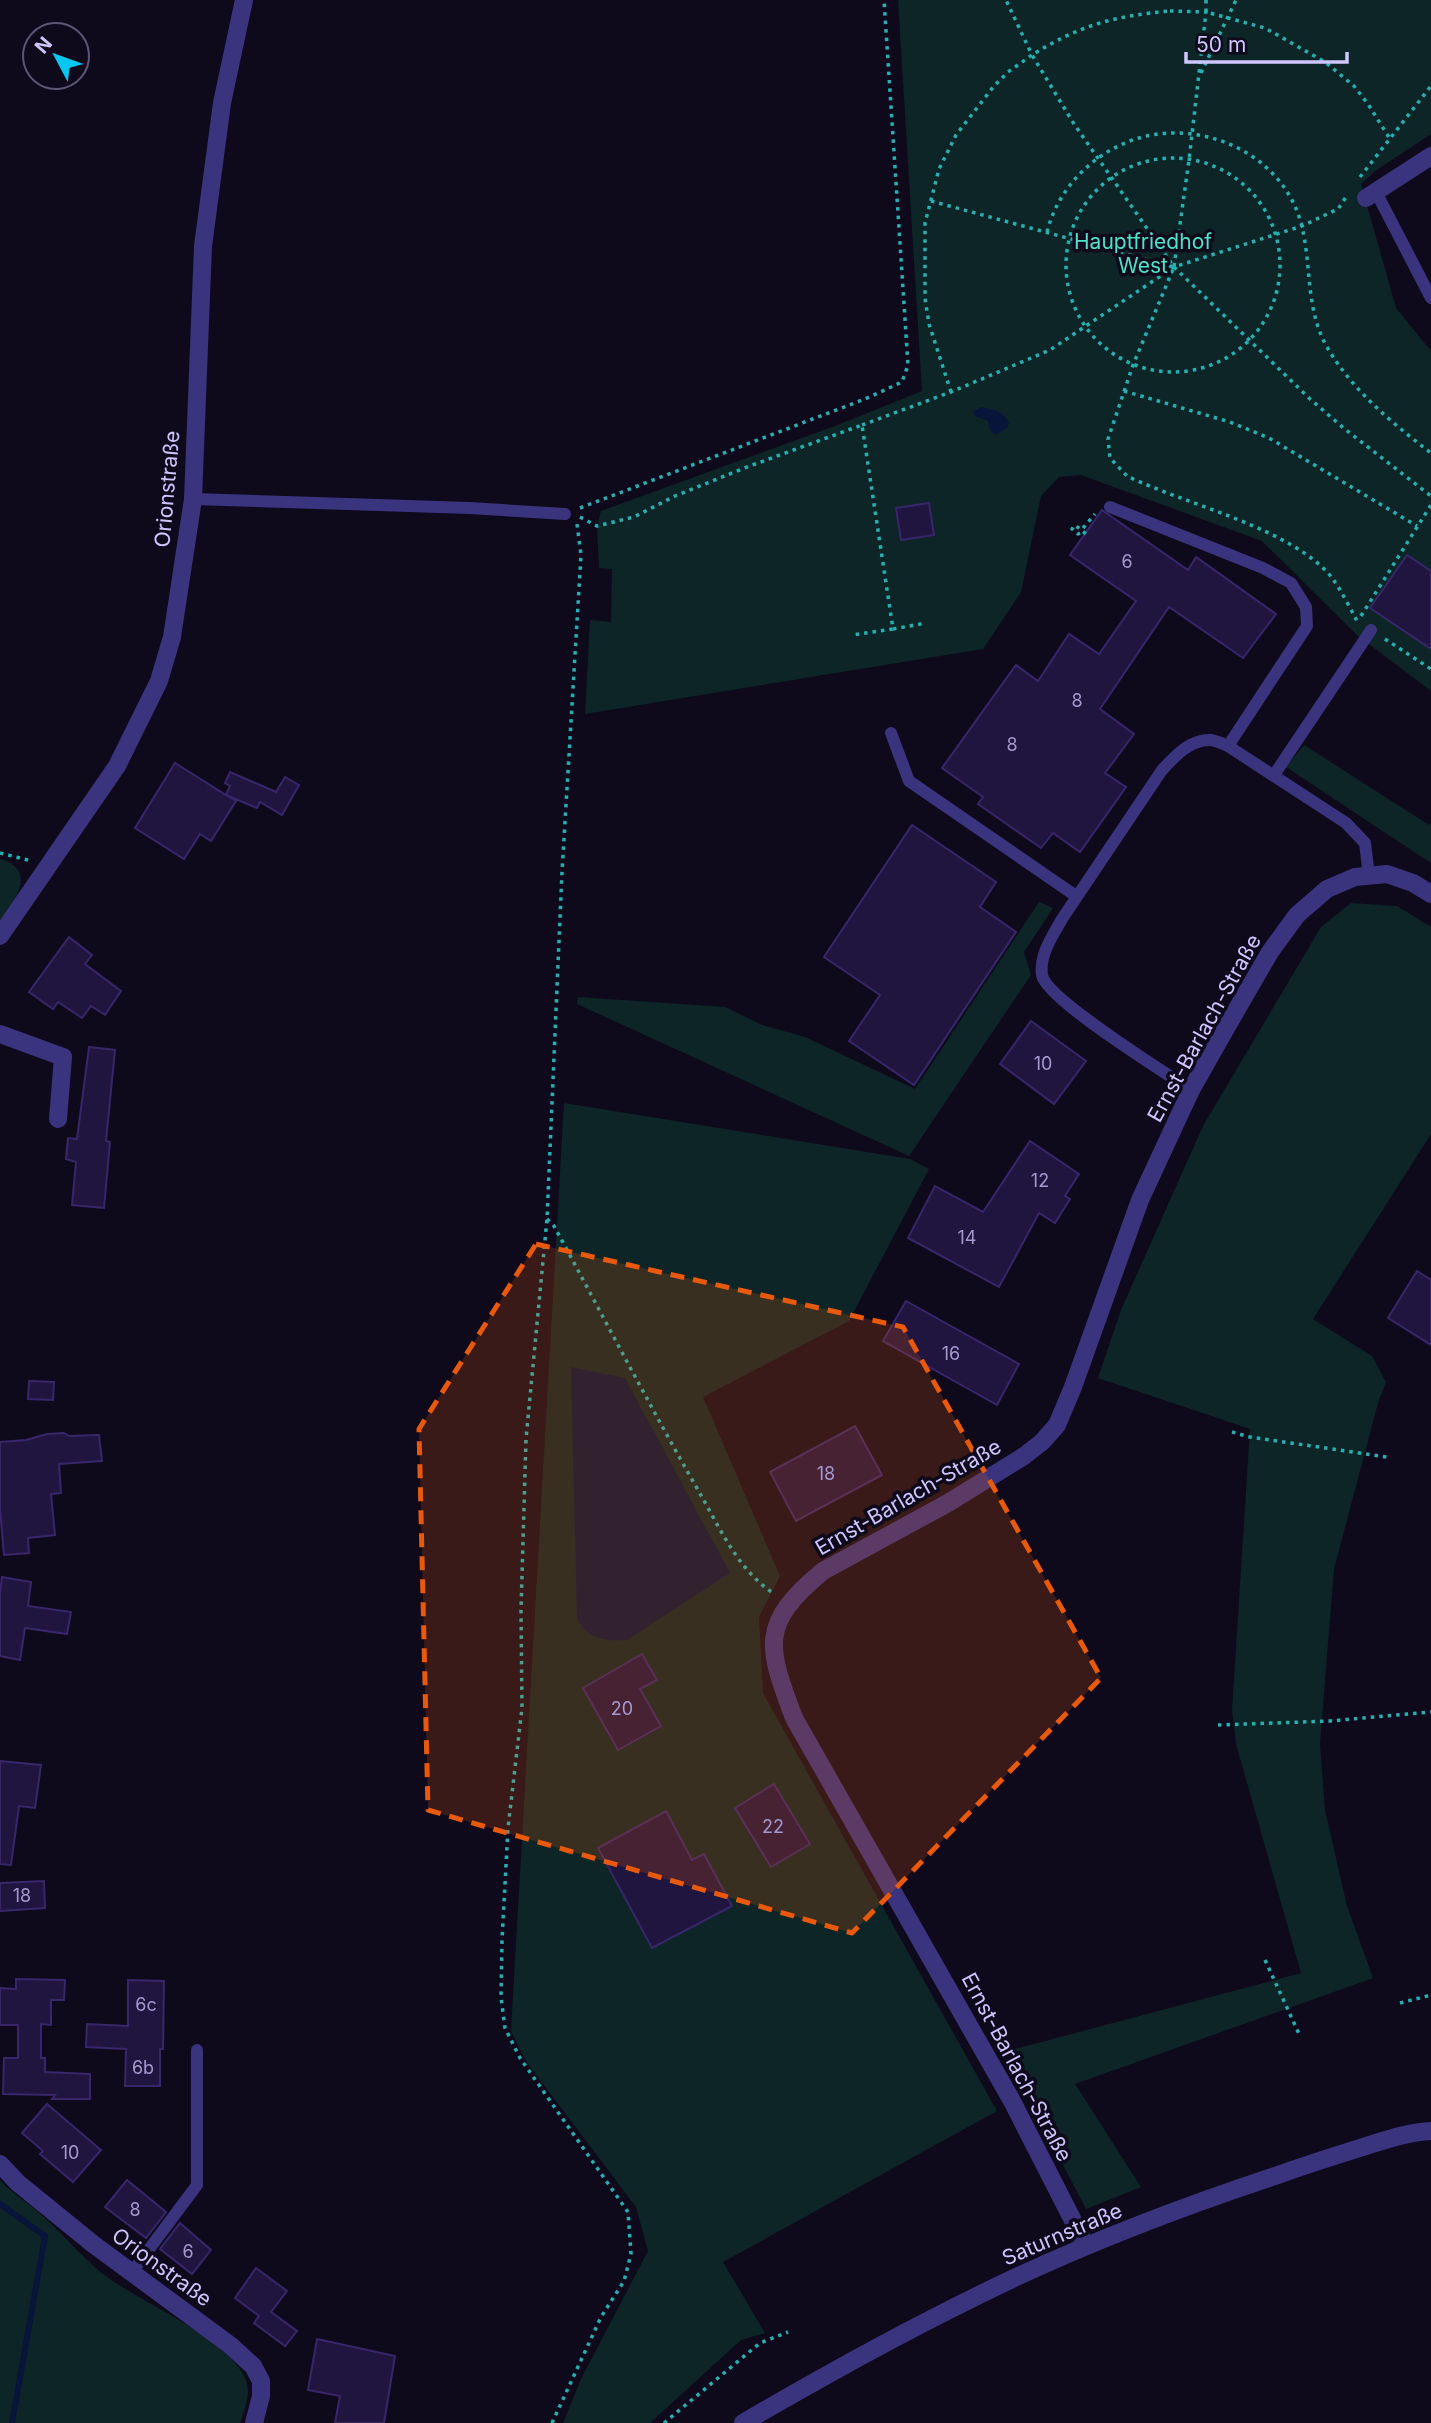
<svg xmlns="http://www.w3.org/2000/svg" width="1431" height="2423" font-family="Inter,sans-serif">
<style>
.green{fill:#0d2526}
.water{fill:#061539}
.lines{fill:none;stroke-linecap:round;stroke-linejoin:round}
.stream{stroke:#061539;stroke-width:6}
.building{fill:#20153e;stroke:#38266b;stroke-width:2}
.path{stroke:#27b0b1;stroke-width:3.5;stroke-dasharray:3.5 5;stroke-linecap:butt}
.service{stroke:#3a337d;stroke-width:12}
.minor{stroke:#3a337d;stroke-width:18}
.tertiary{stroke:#3a337d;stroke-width:18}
.marked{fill:#e8590c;fill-opacity:0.2;stroke:#e8590c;stroke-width:5;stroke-dasharray:14 9;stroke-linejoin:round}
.labels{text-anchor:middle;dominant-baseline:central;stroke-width:7;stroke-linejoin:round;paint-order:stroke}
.number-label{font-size:18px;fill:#a399cf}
.park-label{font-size:21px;fill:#4de3c8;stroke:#0e0a1c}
.street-label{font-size:21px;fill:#cfc5ff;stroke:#0e0a1c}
</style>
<rect width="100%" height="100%" fill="#0e0a1c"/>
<!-- green -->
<g class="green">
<polygon points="898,0 1431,0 1431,134 1375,171 1361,184 1396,308 1431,351 1431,691 1357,635 1262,541 1081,475 1059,477 1041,496 1021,592 983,649 585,714 590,620 611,622 612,569 599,568 597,526 601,511 835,426 922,391"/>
<polygon points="1304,745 1429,825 1431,823 1431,863 1286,767"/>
<path d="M0 859C39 870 14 902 0 922Z"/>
<polygon points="1039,902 1053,908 1024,952 1031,975 909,1156 577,1004 578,997 725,1007 762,1025 805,1037 915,1089"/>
<polygon points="1351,903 1397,906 1431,927 1431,1134 1313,1319 1372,1356 1386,1382 1378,1403 1334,1569 1320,1744 1325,1810 1347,1906 1373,1978 1075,2084 1141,2187 1086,2209 1004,2052 1301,1973 1236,1744 1232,1710 1250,1429 1098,1378 1121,1310 1203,1126 1321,927"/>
<polygon points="564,1103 910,1159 929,1169 849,1321 703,1397 780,1576 759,1617 763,1693 997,2111 723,2262 765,2333 741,2340 650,2423 563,2423 581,2379 648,2251 636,2207 525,2060 511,2031"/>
<path d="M0 2180C11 2193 24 2200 37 2211 60 2230 79 2255 103 2274 140 2302 218 2334 242 2372 253 2390 246 2405 240 2423H0Z"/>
</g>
<!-- water -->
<g class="water">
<path d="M981 407C993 409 1004 411 1009 423L1007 428 995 435 990 430 988 421 975 416 973 412Z"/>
<path d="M571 1367 625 1378 730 1573 627 1640C607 1642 585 1638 577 1618Z"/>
</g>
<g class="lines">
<!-- stream -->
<polyline class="stream" points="0,2204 45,2236 12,2423"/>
</g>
<!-- building -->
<g class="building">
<polygon points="929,503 934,535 901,540 896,508"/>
<polygon points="1102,510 1188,570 1196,557 1276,614 1243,658 1169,607 1100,709 1134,734 1105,773 1126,787 1080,852 1053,833 1041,848 978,804 983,797 942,768 1016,665 1038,681 1069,634 1099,654 1136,601 1070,555"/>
<polygon points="1407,555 1431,571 1431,649 1370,608"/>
<polygon points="175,763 226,795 230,786 225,783 230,772 276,792 285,777 299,785 282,815 260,802 257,808 226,795 236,801 211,841 200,834 184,859 135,828"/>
<polygon points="912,825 996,882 980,907 1016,932 914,1085 849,1041 880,995 824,957"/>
<polygon points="69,937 92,955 85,964 121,991 105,1015 91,1006 82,1018 58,1002 53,1009 29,992"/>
<polygon points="1031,1021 1086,1061 1054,1104 1000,1064"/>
<polygon points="89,1047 115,1050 106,1141 110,1142 104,1208 72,1205 76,1162 66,1159 68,1138 77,1139"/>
<polygon points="1030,1141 1079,1174 1065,1196 1070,1199 1055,1223 1039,1213 999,1287 908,1238 935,1186 983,1212"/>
<polygon points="1417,1271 1431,1280 1431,1345 1388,1318"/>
<polygon points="906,1301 1019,1364 997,1405 883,1341"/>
<polygon points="29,1381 54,1382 53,1400 28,1399"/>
<polygon points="855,1426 882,1475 796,1521 770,1472"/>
<polygon points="64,1433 69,1436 99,1435 102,1461 59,1464 61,1493 51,1494 55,1535 28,1538 29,1553 4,1555 0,1508 0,1442 26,1440 47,1434"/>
<polygon points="2,1577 31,1582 28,1606 71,1612 67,1634 25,1628 20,1660 0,1656 0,1593"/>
<polygon points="642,1654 657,1680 640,1689 661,1726 618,1750 583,1688"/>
<polygon points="0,1761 41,1765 35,1808 19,1806 11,1865 0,1864"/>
<polygon points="774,1784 810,1844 771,1867 735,1808"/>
<polygon points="666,1811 692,1860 704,1854 732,1906 652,1948 598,1848"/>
<polygon points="44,1881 45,1908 0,1911 0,1883"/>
<polygon points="16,1979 65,1980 64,2000 51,2000 51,2025 41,2024 41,2058 45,2058 45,2072 90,2074 90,2099 52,2099 55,2095 3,2094 4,2058 18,2058 18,2025 0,2025 0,1988 16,1989"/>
<polygon points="128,1980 164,1981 163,2049 160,2049 160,2086 125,2086 126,2049 86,2047 87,2024 128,2026"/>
<polygon points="47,2104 101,2150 73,2182 40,2154 43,2151 22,2133"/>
<polygon points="127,2180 166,2212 146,2238 105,2207"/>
<polygon points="180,2223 211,2250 192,2274 160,2249"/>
<polygon points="256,2268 287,2291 271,2312 297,2331 285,2346 254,2323 259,2316 235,2298"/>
<polygon points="317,2339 395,2356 384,2423 335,2423 340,2396 308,2390"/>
</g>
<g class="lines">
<!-- path -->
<g class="path">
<polyline points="1206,0 1206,12 1265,28 1325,62 1354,86 1368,104 1390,139"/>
<path d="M1170 11 1206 12 1189 160 1174 267 1074 124 1032 55C1080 25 1114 16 1170 11Z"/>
<polyline points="1201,73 1236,0"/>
<circle cx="1173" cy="265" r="107"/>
<polyline points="1360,177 1431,86"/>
<path d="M931 201 1174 267 1133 365 1108 439 1110 458 1127 476C1184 504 1295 529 1333 579 1342 592 1350 608 1357 621"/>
<path d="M1047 232C1057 192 1087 159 1125 143 1193 114 1281 150 1301 223 1312 264 1305 309 1327 347 1352 390 1392 423 1431 453"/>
<polyline points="1174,267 1310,399 1346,430 1431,496"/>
<polyline points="1124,391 1230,422 1269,438 1417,526"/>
<polyline points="951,392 929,324 925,298 925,223 939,169 956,135 994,86 1008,72 1032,55 1006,0"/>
<polyline points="862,425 951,392 1050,350 1174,267 1302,226 1338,209 1346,197"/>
<polyline points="580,508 865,399 902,382 908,365 884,0"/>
<polyline points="580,517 597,526 634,517 675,496 747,467 862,425 893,629 853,635"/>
<polyline points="1083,528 1095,514"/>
<polyline points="1080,533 1078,534 1072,529 1075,525 1086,534"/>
<polyline points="1361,616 1431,505"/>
<polyline points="893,629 926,623"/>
<polyline points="1385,639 1431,669"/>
<polyline points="0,853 28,860"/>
<path d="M547 1219 554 1226C602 1314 648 1403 698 1490 719 1526 737 1569 773 1593"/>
<polyline points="1232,1432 1250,1437 1387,1457"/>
<polyline points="1218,1725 1330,1721 1431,1712"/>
<polyline points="1265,1960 1300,2036"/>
<polyline points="1400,2003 1431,1995"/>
<polyline points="552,2423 601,2317 624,2281 631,2254 628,2212 520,2058 505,2028 501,1997 502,1940 508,1828 522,1708 521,1610 526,1439 547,1219 562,872 581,555 577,524"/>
<polyline points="664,2423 760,2343 788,2332"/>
</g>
<!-- service -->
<g class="service">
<polyline points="1376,192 1431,298"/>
<polyline points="193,499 470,508 565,514"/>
<polyline points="1110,507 1263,568 1291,583 1306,607 1307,626 1228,746"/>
<polyline points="891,733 909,781 1076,896"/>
<polyline points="1274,775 1371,630"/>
<path d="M1191 1090C1166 1073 1046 999 1042 975 1039 955 1053 935 1062 919L1162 770C1175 756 1190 739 1211 740 1217 741 1223 744 1228 746L1346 823 1365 843 1369 876"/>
<polyline points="132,2272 197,2185 197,2050"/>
</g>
<!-- minor -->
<g class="minor">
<polyline points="1366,198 1431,156"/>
<polyline points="0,936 117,766 159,681 172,637 193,499 203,246 222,103 244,0"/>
<polyline points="0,1034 63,1057 58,1119"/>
<polyline points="0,2164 18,2183 93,2244 230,2345 253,2366 261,2381 261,2396 254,2423"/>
<path d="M1086 2246 1012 2101 794 1718C767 1646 759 1624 823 1571L948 1503 1024 1456 1042 1442 1057 1425 1073 1387 1140 1200 1191 1090 1222 1035 1270 952 1297 915 1327 889 1355 877 1387 874 1413 883 1431 894"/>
</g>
<!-- tertiary -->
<path class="tertiary" d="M743 2423C830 2372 919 2323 1010 2280 1097 2239 1187 2205 1278 2175 1308 2164 1338 2155 1369 2145 1389 2139 1410 2132 1431 2131"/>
</g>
<!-- marked area -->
<path class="marked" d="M536 1244 903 1327 1101 1678 852 1933 428 1810 419 1429Z"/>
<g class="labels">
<!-- number labels -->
<g class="number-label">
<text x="1127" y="561">6</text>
<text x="1077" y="700">8</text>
<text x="1012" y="744">8</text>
<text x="1043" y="1063">10</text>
<text x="1040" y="1180">12</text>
<text x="967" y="1237">14</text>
<text x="951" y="1353">16</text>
<text x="826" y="1473">18</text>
<text x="622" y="1708">20</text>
<text x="773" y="1826">22</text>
<text x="22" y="1895">18</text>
<text x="146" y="2004">6c</text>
<text x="143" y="2067">6b</text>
<text x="70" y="2152">10</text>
<text x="135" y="2209">8</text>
<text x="188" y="2251">6</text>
</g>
<!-- park labels -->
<g class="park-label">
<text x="1143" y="241">Hauptfriedhof<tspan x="1143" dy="24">West</tspan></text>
</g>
<!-- street labels -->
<g class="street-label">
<text transform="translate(167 489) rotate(-85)">Orionstraße</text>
<text transform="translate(1204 1028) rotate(-61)">Ernst-Barlach-Straße</text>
<text transform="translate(908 1497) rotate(-30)">Ernst-Barlach-Straße</text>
<text transform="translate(1017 2067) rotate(62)">Ernst-Barlach-Straße</text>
<text transform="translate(1062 2234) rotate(-23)">Saturnstraße</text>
<text transform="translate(162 2267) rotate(36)">Orionstraße</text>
</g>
</g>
<!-- north arrow -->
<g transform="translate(56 56) rotate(311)"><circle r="33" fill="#0e0a1c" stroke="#5b5577" stroke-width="2"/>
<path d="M0-5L12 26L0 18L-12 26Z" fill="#00c8f0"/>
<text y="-10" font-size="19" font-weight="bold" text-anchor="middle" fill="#cfc5ff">N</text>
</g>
<!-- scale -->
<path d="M1186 52v10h161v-10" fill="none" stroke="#cfc5ff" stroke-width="3.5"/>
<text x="1196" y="52" font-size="21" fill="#cfc5ff" stroke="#0e0a1c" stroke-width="5" paint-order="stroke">50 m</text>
</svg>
